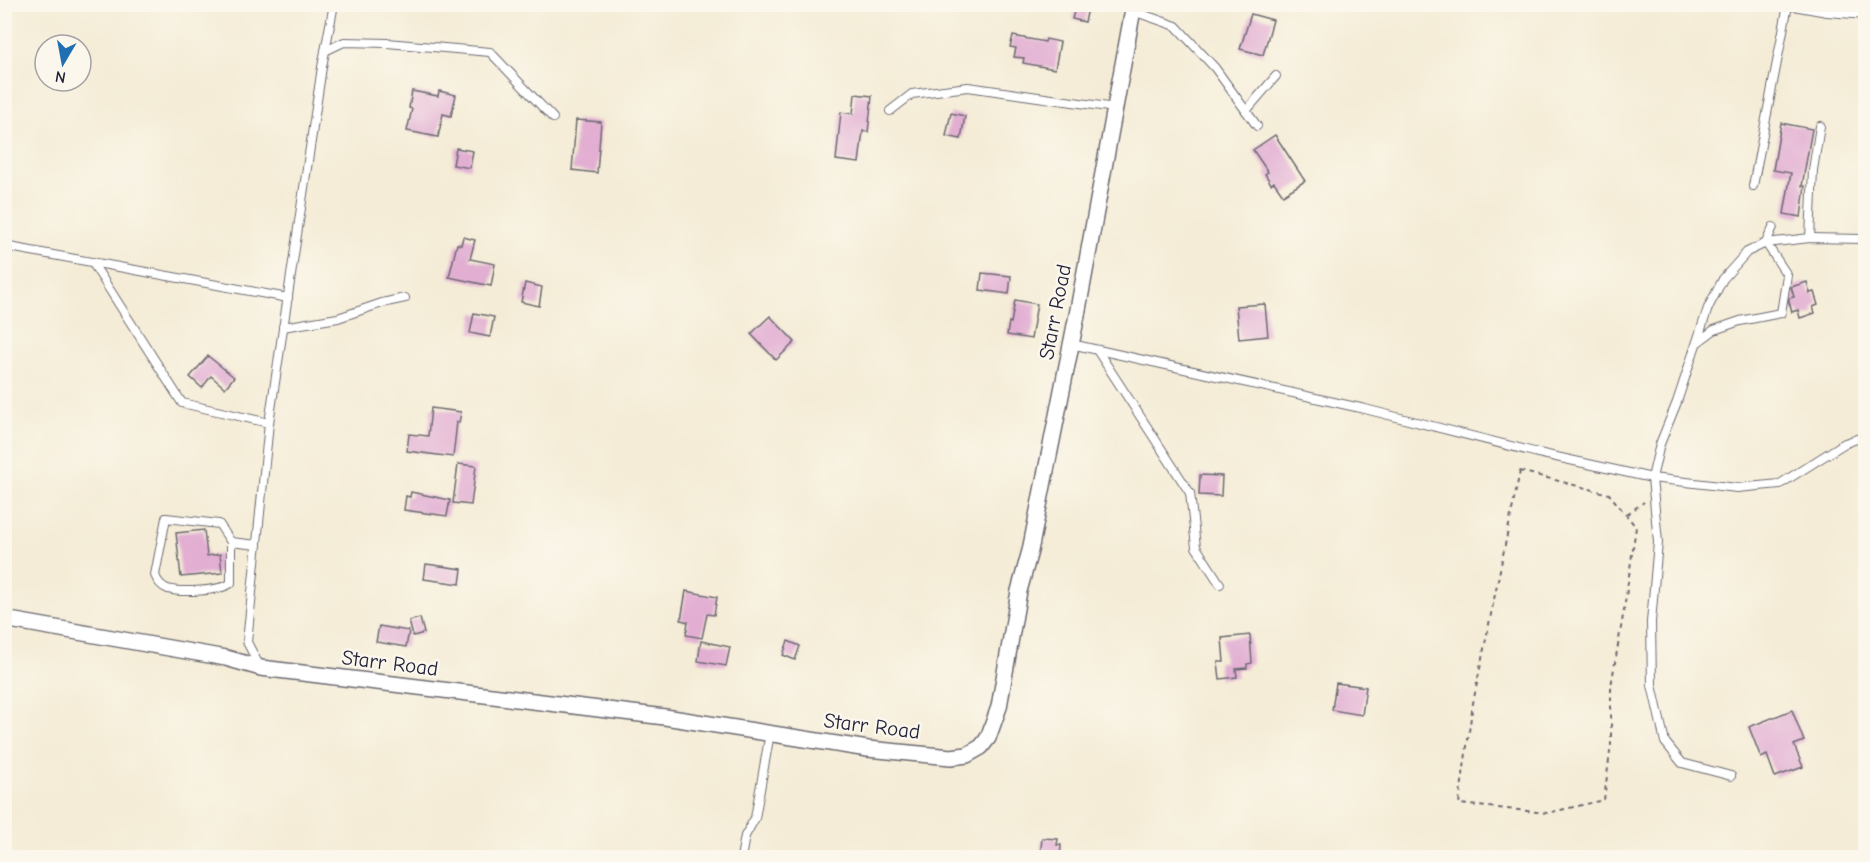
<svg xmlns="http://www.w3.org/2000/svg" width="1870" height="862" font-family="'Comic Neue',sans-serif">
<style>
.building{fill:#e2afd3}
.lines{fill:none;stroke-linecap:round;stroke-linejoin:round}
.service-casing{stroke:#6c6971;stroke-width:10}
.minor-casing{stroke:#6c6971;stroke-width:18}
.path{stroke:#6c6971;stroke-width:2;stroke-dasharray:4.5 4.5;stroke-linecap:butt}
.service{stroke:#fff;stroke-width:8}
.minor{stroke:#fff;stroke-width:15}
.labels{text-anchor:middle;dominant-baseline:central;stroke-width:5;stroke-linejoin:round;paint-order:stroke}
.street-label{font-size:21px;fill:#22223b;stroke:#fbf7ec}
</style>
<rect width="100%" height="100%" fill="#fbf7ec"/>
<filter id="ink" filterUnits="userSpaceOnUse"><feTurbulence type="fractalNoise" baseFrequency=".0167" numOctaves="2"/><feDisplacementMap in="SourceGraphic" scale="12" xChannelSelector="R" yChannelSelector="G"/><feConvolveMatrix kernelMatrix="1 2 1 2 8 2 1 2 1" color-interpolation-filters="sRGB"/></filter>
<filter id="wash" filterUnits="userSpaceOnUse"><feTurbulence type="fractalNoise" baseFrequency=".008" numOctaves="4" result="noise"/><feDisplacementMap in="SourceGraphic" scale="24" xChannelSelector="R" yChannelSelector="G"/><feGaussianBlur stdDeviation="1.35" result="paint"/><feColorMatrix in="noise" values="0 0 0 0 0 0 0 0 0 0 0 0 0 0 0 0 0 1.4 0 .05"/><feComposite in="paint" operator="in"/></filter>
<g filter="url(#wash)">
<rect width="100%" height="100%" fill="#f4ecd6"/>
<g id="blocks">
<!-- building -->
<g class="building">
<polygon points="1076,4 1089,4 1085,22 1072,19"/>
<polygon points="1251,14 1273,20 1263,55 1240,49"/>
<polygon points="1013,36 1045,42 1046,39 1060,42 1055,69 1023,63 1024,58 1014,57 1016,48 1010,47"/>
<polygon points="412,91 438,96 439,91 456,95 451,116 443,114 438,137 407,131 412,109 409,108"/>
<polygon points="855,94 872,96 868,132 863,131 859,163 836,160 841,112 853,114"/>
<polygon points="951,113 965,116 961,139 946,136"/>
<polygon points="576,120 601,122 597,173 572,170"/>
<polygon points="1781,123 1812,129 1802,186 1805,186 1801,217 1784,214 1791,173 1773,170"/>
<polygon points="1275,135 1305,181 1283,195 1274,182 1271,184 1265,174 1268,172 1253,150"/>
<polygon points="456,148 473,151 470,168 453,165"/>
<polygon points="463,237 475,240 470,259 495,264 491,286 449,277 457,244 461,245"/>
<polygon points="982,273 1011,276 1009,294 980,290"/>
<polygon points="1807,282 1810,293 1814,292 1818,305 1813,307 1815,313 1800,318 1798,310 1792,312 1789,302 1789,298 1794,297 1791,287"/>
<polygon points="525,283 542,287 539,306 521,302"/>
<polygon points="1015,300 1037,304 1031,339 1007,335 1009,322 1011,323"/>
<polygon points="1265,304 1268,336 1239,339 1236,306"/>
<polygon points="474,313 494,317 490,337 470,333"/>
<polygon points="770,316 795,342 776,360 751,334"/>
<polygon points="208,356 234,377 225,388 211,376 202,388 190,377"/>
<polygon points="431,408 461,412 459,423 457,422 453,457 407,451 409,434 428,436"/>
<polygon points="458,464 476,466 471,505 453,503"/>
<polygon points="1200,475 1222,476 1221,496 1199,495"/>
<polygon points="411,492 450,500 447,516 404,510 406,496 410,497"/>
<polygon points="204,530 207,556 220,554 222,573 181,577 176,533"/>
<polygon points="426,564 462,569 460,584 424,579"/>
<polygon points="686,591 717,597 714,615 707,614 702,638 686,635 688,622 681,620"/>
<polygon points="420,618 424,633 413,636 409,621"/>
<polygon points="379,626 409,631 406,647 376,642"/>
<polygon points="1250,635 1252,663 1247,664 1247,668 1236,669 1237,677 1220,679 1218,662 1224,662 1222,638"/>
<polygon points="701,641 730,647 726,666 698,661"/>
<polygon points="788,641 800,646 795,660 783,655"/>
<polygon points="1336,683 1366,687 1362,715 1332,710"/>
<polygon points="1792,710 1804,741 1794,745 1803,767 1775,777 1767,755 1761,758 1749,727"/>
<polygon points="1042,838 1058,839 1057,845 1061,845 1060,858 1040,858"/>
</g>
</g>
</g>
<g filter="url(#ink)">
<use href="#blocks" fill-opacity="0" stroke="#6c6971" stroke-width="1.5"/>
<g class="lines">
<defs>
<g id="service">
<polyline points="1133,11 1176,26 1215,68 1257,126"/>
<polyline points="325,51 344,42 387,43 490,52 553,118"/>
<polyline points="890,111 912,94 968,87 1115,108"/>
<polyline points="1246,111 1276,76"/>
<polyline points="1753,186 1788,5 1827,12 1866,15"/>
<polyline points="1773,227 1766,243 1747,252 1723,279 1708,308 1677,402 1660,444 1652,478 1737,488 1780,484 1845,443 1866,436"/>
<polyline points="1810,238 1813,170 1820,126"/>
<polyline points="4,246 288,298"/>
<polyline points="92,262 182,403 269,423"/>
<polyline points="283,327 338,318 382,303 405,298"/>
<polyline points="1698,342 1714,330 1740,321 1781,313 1787,275 1766,243 1810,238 1863,239 1866,276"/>
<polyline points="1071,344 1365,409 1538,453 1652,478 1658,542 1651,622 1652,685 1665,742 1682,763 1731,776"/>
<polyline points="1097,350 1190,493 1196,547 1220,584"/>
<path d="M231 542V583C221 591 181 593 168 589 162 587 157 581 155 575L166 518 219 524 231 542 257 545"/>
<polyline points="260,667 247,642 269,423 322,67 334,4"/>
<polyline points="741,858 745,836 755,818 770,733"/>
</g>
<polyline id="minor" points="4,619 226,658 261,668 665,717 868,749 951,757 967,755 981,747 988,738 999,707 1019,591 1030,551 1077,315 1134,4"/>
</defs>
<!-- service casing -->
<use href="#service" class="service-casing"/>
<!-- minor casing -->
<use href="#minor" class="minor-casing"/>
<!-- path -->
<g class="path">
<polygon points="1520,471 1609,494 1636,527 1624,610 1611,686 1611,744 1604,800 1547,813 1459,804 1473,703"/>
<polyline points="1627,514 1644,502"/>
</g>
<!-- service -->
<use href="#service" class="service"/>
<!-- minor -->
<use href="#minor" class="minor"/>
</g>
</g>
<g class="labels">
<!-- street labels -->
<g class="street-label">
<text transform="translate(1055 312) rotate(-79)">Starr Road</text>
<text transform="translate(390 663) rotate(7)">Starr Road</text>
<text transform="translate(872 726) rotate(7)">Starr Road</text>
</g>
</g>
<!-- margin -->
<rect width="1870" height="862" fill="none" stroke="#fbf7ec" stroke-width="24"/>
<!-- north arrow -->
<g transform="translate(63 63) rotate(190)"><circle r="28" fill="#fbf7ec" stroke="#a4a2a5" stroke-width="1.5"/>
<path d="M0-4.5L10 22L0 15L-10 22Z" fill="#1f6fb2"/>
<text y="-9" font-size="16" font-weight="bold" text-anchor="middle" fill="#22223b">N</text>
</g>
</svg>
